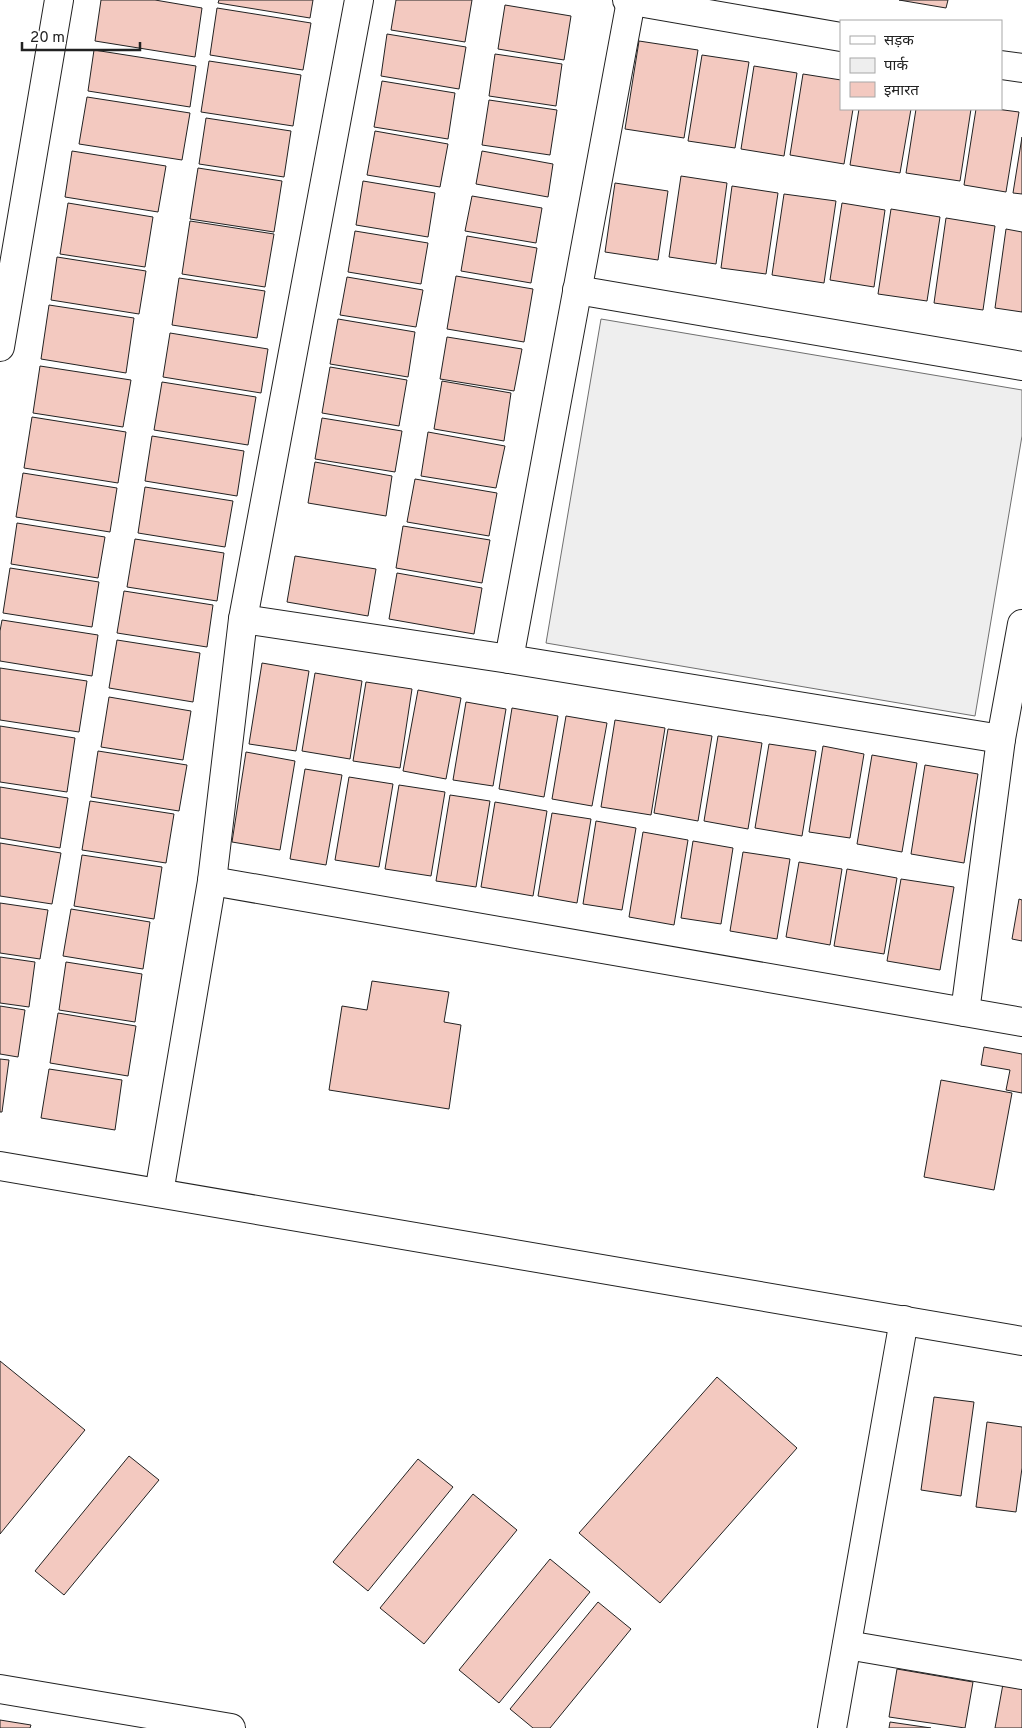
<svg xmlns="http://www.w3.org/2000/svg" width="1022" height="1728" font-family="Overpass,'Noto Sans Devanagari',sans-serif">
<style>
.green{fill:#eee;stroke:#6f6f6f}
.building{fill:#f3c9c0;stroke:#222}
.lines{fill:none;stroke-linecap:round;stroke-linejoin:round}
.street-casing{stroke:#222;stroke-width:30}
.secondary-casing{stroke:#222;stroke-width:30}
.street{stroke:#fff;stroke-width:28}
.secondary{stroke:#fff;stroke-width:28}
</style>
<rect width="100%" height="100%" fill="#fff"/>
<!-- green -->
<polygon class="green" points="601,319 1022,390 1022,436 975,716 546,643"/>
<!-- building -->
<g class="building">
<polygon points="101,0 155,0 202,8 195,57 95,41"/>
<polygon points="219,0 313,0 310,18 218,3"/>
<polygon points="396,0 472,0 465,42 391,30"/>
<polygon points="899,0 948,0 946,8"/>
<polygon points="505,5 571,16 564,60 498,49"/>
<polygon points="217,8 311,23 303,70 210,55"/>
<polygon points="387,34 466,47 459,89 381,76"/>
<polygon points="639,41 698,50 684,138 625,129"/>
<polygon points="94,50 196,66 190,107 88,91"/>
<polygon points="495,54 562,64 556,106 489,96"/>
<polygon points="702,55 749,62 735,148 688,141"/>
<polygon points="209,61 301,75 293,126 201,112"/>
<polygon points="754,66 797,73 784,156 741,149"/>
<polygon points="803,74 841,80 841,109 853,109 844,164 790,155"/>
<polygon points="382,81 455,93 448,139 374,127"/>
<polygon points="87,97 190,113 182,160 79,144"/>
<polygon points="489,100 557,110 550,155 482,145"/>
<polygon points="859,109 911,109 900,173 850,165"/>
<polygon points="916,109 971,109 960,181 906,173"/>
<polygon points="976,109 996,109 1019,112 1006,192 964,185"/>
<polygon points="206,118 291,131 284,177 199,164"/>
<polygon points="375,131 448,144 440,187 367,175"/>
<polygon points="1022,137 1022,194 1013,193"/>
<polygon points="72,151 166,166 158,212 65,197"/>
<polygon points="482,151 553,164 548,197 476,184"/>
<polygon points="198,168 282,181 274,232 190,219"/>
<polygon points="681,176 727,183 716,264 669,257"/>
<polygon points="363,181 435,193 428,237 356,225"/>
<polygon points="615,183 668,191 658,260 605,252"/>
<polygon points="732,186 778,193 766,274 721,268"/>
<polygon points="784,194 836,201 824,283 772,275"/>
<polygon points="472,196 542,208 536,243 465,231"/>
<polygon points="68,203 153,217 145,267 60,254"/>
<polygon points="842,203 885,210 874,287 830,280"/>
<polygon points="891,209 940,217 927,301 878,294"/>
<polygon points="946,218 995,226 983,310 934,303"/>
<polygon points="190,221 274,234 265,287 182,274"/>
<polygon points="1006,229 1022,232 1022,312 995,308"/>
<polygon points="355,231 428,243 421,284 348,272"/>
<polygon points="467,236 537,248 531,283 461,271"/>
<polygon points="57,257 146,271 139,314 51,300"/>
<polygon points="456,276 533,289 524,342 447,329"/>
<polygon points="347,277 423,290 416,327 340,315"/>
<polygon points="179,278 265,291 257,338 172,325"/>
<polygon points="49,305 134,318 126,373 41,359"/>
<polygon points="338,319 415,332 408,377 330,364"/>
<polygon points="170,333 268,349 261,393 163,377"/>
<polygon points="447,337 522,349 514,391 440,379"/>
<polygon points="40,366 131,380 123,427 33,413"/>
<polygon points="330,367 407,380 399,426 322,413"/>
<polygon points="442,381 511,393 504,441 434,429"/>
<polygon points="162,382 256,397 248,445 154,430"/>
<polygon points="32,417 126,432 118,483 24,468"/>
<polygon points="322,418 402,431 395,472 315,459"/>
<polygon points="428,432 505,446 496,488 421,476"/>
<polygon points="152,436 244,451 237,496 145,481"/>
<polygon points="315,462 392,476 386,516 308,503"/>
<polygon points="23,473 117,488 110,532 16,517"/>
<polygon points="415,479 497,493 489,536 407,522"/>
<polygon points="145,487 233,501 225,547 138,533"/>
<polygon points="17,523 105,537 98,578 11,564"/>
<polygon points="403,526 490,540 482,583 396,568"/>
<polygon points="135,539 224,553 217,601 127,587"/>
<polygon points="295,556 376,569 368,616 287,602"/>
<polygon points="10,568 99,582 92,627 3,613"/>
<polygon points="397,573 482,588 474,634 389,619"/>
<polygon points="124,591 213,605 207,647 117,633"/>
<polygon points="2,620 98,635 92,676 0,661 0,631"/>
<polygon points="117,640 200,653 193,702 109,688"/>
<polygon points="262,663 309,671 296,751 249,744"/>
<polygon points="0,668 87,681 79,732 0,720"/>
<polygon points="315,673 362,681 350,759 302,751"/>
<polygon points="366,682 412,689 400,768 353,761"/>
<polygon points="418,690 461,698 446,779 403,771"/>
<polygon points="109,697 191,711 183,760 101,747"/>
<polygon points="466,702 506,709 493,786 453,780"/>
<polygon points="512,708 558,716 544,797 499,789"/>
<polygon points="566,716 607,723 592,806 552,799"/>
<polygon points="615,720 665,728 651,815 601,807"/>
<polygon points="0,726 75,738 67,792 0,782"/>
<polygon points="668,729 712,736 698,821 654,813"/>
<polygon points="718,736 762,743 748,829 704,821"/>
<polygon points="769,744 816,751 802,836 755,828"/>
<polygon points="823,746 864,754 850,838 809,832"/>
<polygon points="98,751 187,765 179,811 91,797"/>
<polygon points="246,752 295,761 280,850 232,842"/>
<polygon points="872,755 917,763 902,852 857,844"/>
<polygon points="925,765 978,774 964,863 911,854"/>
<polygon points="305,769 342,775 326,865 290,859"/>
<polygon points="349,777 393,784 379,867 335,860"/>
<polygon points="399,785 445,792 431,876 385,869"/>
<polygon points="0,787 68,798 60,848 0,838"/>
<polygon points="450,795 490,801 476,887 436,881"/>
<polygon points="90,801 174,814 166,863 82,850"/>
<polygon points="495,802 547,811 533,896 481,887"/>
<polygon points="552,813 591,819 577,903 538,896"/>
<polygon points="596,821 636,828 622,910 583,904"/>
<polygon points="643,832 688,840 674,925 629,917"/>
<polygon points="693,841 733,848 721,924 681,918"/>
<polygon points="0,843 61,853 52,904 0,896"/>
<polygon points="743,852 790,859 777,939 730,931"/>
<polygon points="82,855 162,867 154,919 74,906"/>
<polygon points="799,862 842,869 830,945 786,937"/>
<polygon points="847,869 897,878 884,954 834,946"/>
<polygon points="901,879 954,887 940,970 887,961"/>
<polygon points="1019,899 1022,900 1022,941 1012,939"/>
<polygon points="0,903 48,910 40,959 0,953"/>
<polygon points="71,909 150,922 143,969 63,956"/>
<polygon points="0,957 35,962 29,1007 0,1003"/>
<polygon points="66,962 142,974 135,1022 59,1010"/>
<polygon points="372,981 449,992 444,1022 461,1025 449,1109 329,1090 342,1006 367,1010"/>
<polygon points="0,1006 25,1010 18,1057 0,1054"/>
<polygon points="58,1013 136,1026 128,1076 50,1063"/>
<polygon points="984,1047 1022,1054 1022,1093 1006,1090 1010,1070 981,1065"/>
<polygon points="0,1059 9,1060 2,1112 0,1112"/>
<polygon points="49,1069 122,1080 115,1130 41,1118"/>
<polygon points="941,1080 1012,1093 994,1190 924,1177"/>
<polygon points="0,1361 85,1430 0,1534"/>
<polygon points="717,1377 797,1448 660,1603 579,1533"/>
<polygon points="934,1397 974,1402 961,1496 921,1490"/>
<polygon points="987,1422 1022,1427 1022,1468 1016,1512 976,1507"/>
<polygon points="129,1456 159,1480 64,1595 35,1571"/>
<polygon points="418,1459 453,1487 368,1591 333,1562"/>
<polygon points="473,1494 517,1530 424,1644 380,1608"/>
<polygon points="550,1559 590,1592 499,1703 459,1670"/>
<polygon points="598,1602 631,1629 550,1728 533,1728 510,1709"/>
<polygon points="897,1669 973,1682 965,1728 889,1717"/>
<polygon points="1003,1684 1022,1687 1022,1728 995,1728"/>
<polygon points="0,1720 31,1725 30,1728 0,1728"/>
<polygon points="890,1722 931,1728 889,1728"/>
</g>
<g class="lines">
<defs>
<g id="street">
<polyline points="627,0 841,37"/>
<polyline points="1001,65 1022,68"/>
<polyline points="577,290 1022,366"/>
<polyline points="0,347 59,0"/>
<polyline points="243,619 509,659 1001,739"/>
<polyline points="509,659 631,1"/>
<polyline points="212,881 1022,1022"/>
<polyline points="965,1012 1001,739 1022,624"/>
<polyline points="159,1193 212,881 243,619 359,0"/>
<polyline points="847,1645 1022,1675"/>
<polyline points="0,1689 231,1728"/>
<polyline points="832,1728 904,1320"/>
</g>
<polyline id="secondary" points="0,1166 1022,1341"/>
</defs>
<!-- street casing -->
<use href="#street" class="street-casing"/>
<!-- secondary casing -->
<use href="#secondary" class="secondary-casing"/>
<!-- street -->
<use href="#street" class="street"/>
<!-- secondary -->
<use href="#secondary" class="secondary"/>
</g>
<!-- legend -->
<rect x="840" y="20" width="162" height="90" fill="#ffffff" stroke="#a7a7a7"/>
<rect x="850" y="36" width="25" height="8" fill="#ffffff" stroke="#a7a7a7"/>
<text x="884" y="45" font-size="15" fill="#222222">सड़क</text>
<rect x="850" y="58" width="25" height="15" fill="#eeeeee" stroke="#a7a7a7"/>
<text x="884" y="70" font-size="15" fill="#222222">पार्क</text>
<rect x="850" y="82" width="25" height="15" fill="#f3c9c0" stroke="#a7a7a7"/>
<text x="884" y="95" font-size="15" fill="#222222">इमारत</text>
<!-- scale -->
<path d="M22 42v8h118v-8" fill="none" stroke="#222222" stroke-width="2.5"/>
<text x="30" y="42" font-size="15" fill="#222222" stroke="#ffffff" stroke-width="4" paint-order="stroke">20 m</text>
</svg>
